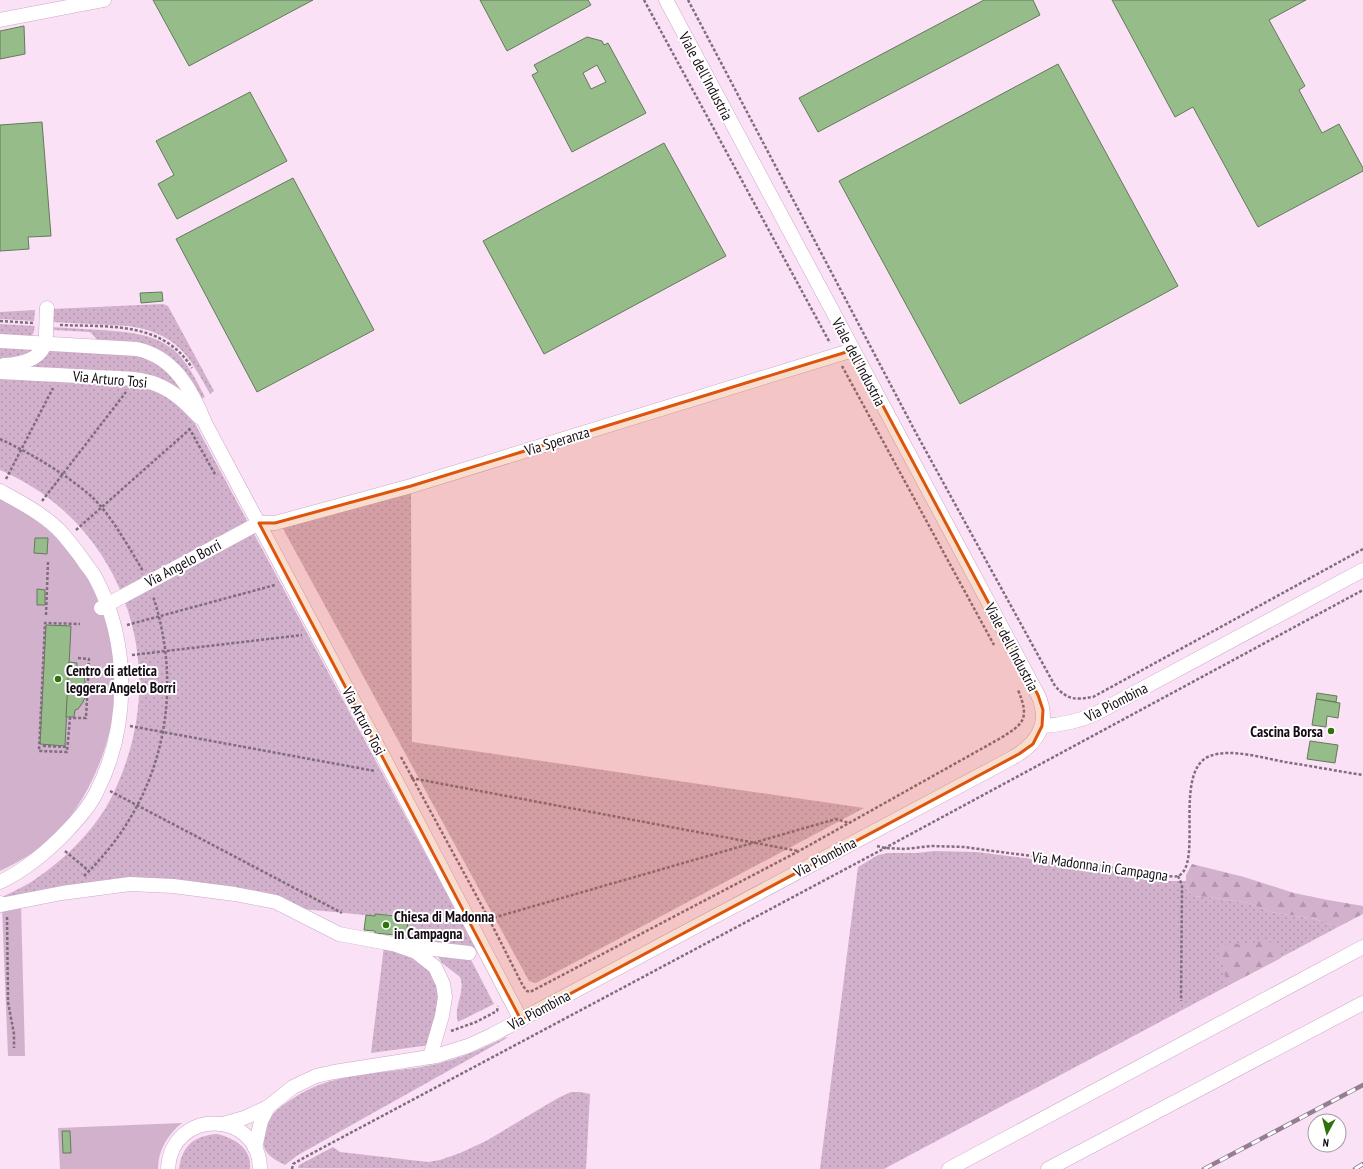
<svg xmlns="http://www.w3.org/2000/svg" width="1363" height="1169" font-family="'PT Sans Narrow',sans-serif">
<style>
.grass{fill:url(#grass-dots)}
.forest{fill:url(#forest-firs)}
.garden{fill:#d2b1cc;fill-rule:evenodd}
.building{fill:#96bd89;stroke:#63795c;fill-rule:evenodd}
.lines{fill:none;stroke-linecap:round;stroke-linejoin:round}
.minor-casing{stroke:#c9aac3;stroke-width:15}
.path{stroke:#7f6d7c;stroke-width:2.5;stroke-dasharray:3 2;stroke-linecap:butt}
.minor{stroke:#fff;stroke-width:14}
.rail-casing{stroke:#927f8f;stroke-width:4.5}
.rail{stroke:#fff;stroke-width:3;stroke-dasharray:9;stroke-linecap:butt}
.marked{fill:#dd550c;fill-opacity:0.2;stroke:#dd550c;stroke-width:3;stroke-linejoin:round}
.poi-dot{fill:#2f710a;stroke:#fff;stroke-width:1.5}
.labels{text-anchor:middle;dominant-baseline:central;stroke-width:4;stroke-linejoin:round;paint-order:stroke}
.street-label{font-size:15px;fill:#150b14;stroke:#fff}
.poi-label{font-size:15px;font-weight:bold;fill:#150b14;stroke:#fff;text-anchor:start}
</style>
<defs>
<pattern id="grass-dots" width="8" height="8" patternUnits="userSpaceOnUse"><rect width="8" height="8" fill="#d2b1cc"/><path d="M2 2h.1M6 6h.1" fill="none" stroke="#b397ae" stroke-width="1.8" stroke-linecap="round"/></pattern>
<pattern id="forest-firs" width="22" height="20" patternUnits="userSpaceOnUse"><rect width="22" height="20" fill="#d2b1cc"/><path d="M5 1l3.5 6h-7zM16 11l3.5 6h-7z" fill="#b397ae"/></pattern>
</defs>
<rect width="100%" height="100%" fill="#fbe1f6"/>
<!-- grass -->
<g class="grass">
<path d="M163 304 168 306 214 391 210 394C188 354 177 334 129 326L51 322V309Z"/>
<polygon points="35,310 34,321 0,319 0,312"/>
<polygon points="0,324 35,326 33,334 28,337 0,336"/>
<path d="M51 327C67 328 83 329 100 330 128 332 158 333 179 355 190 367 197 382 205 397L200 399 179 367 99 342 92 334 90 332 54 330Z"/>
<polygon points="0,347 31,349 32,352 13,360 0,359"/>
<polygon points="49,349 139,356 159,365 184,390 181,392 30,368 31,365"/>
<path d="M0 377 145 387 170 397 192 418 476 948 406 939 408 920 397 918V915L375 914V916L303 909 173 886 0 898C12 892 26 886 37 878 63 860 88 836 105 809 117 789 126 765 132 742 160 631 106 515 0 470Z"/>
<polygon points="411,489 412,742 864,808 536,983 529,981 281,525"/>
<polygon points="934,851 977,852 1079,865 1131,873 1167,881 1186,881 1188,891 1193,896 1208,897 1249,903 1271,912 1315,919 1338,927 884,1169 820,1169 858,867 878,855 888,853 917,853"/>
<polygon points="384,946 426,963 441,985 430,1045 371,1053"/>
<path d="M468 954 494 1004 458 1022C453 1007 466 992 460 977L442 963 437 955Z"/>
<path d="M506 1037 507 1038 298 1155 285 1165C269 1157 259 1150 265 1131 270 1114 277 1109 292 1099 337 1068 393 1076 444 1062 466 1056 486 1047 506 1037Z"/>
<polygon points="571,1092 580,1092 590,1094 586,1169 298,1168 299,1165 333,1147 340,1152 428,1162 440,1160 460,1153 486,1141 558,1098"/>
<path d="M217 1134C234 1138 252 1148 250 1169H179C182 1145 194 1136 217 1134Z"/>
</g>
<!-- forest -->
<g class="forest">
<polygon points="1192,864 1244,877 1294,893 1328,900 1363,906 1363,914 1338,927 1315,919 1271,912 1249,903 1208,897 1193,896 1188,891 1186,881 1186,875"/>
<polygon points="1261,940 1270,942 1280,949 1281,958 1229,985 1226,983 1224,969 1221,961 1221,949 1228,944 1253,943"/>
</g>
<!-- garden -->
<g class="garden">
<path d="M0 497C26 512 49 528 69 551 96 584 111 628 115 671 115 678 117 685 116 692 112 741 93 791 61 828 45 847 23 860 0 871Z"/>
<polygon points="21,905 25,1056 8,1056 2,908"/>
<path d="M182 1123C168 1134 158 1150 158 1169H60L58 1128ZM62 1131H70V1153H63Z"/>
</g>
<!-- building -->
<g class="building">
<polygon points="153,0 313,0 189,66"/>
<polygon points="480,0 588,0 591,5 507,51"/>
<polygon points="984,0 1033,0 1040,15 818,132 799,98"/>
<polygon points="1112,0 1306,0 1269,20 1305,86 1299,90 1322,133 1339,124 1363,168 1363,171 1258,227 1193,107 1175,117"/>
<polygon points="24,26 25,54 0,59 0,31"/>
<path d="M587 37 602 41 604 45 608 43 646 113 572 152 532 75 538 72 534 65ZM597 65 606 82 591 89 583 73Z"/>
<polygon points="1058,64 1178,286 960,404 839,181"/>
<polygon points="250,92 287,161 177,219 158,184 174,175 156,141"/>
<polygon points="42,122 51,236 28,237 29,249 0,251 0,125"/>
<polygon points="664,143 726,256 544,354 483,241"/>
<polygon points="293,178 374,330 257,392 176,239"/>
<polygon points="162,292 163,301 141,303 140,293"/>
<polygon points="35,538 48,538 47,554 34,553"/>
<polygon points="37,589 45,590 45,605 37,605"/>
<polygon points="46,625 71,626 65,746 40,744"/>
<polygon points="69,662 77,663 77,670 81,672 84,676 85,682 85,697 83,702 78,709 75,710 74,717 66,717"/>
<polygon points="1317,693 1337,696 1336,702 1316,699"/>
<polygon points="1316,699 1340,703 1338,718 1327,716 1326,727 1312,725"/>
<polygon points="1310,741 1338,745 1335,763 1307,759"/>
<polygon points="375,914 397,916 397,918 408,919 406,939 395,938 395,935 375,933 375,931 364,930 366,915 375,916"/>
<polygon points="62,1131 70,1131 71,1153 63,1153"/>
</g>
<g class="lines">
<defs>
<g id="minor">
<polyline points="0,20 104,0"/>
<path d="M0 341 137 349C174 357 192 390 205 423L393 775 521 1020"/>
<path d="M4 365C19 364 41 360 45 343 47 332 46 319 47 308"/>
<path d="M0 372C32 374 63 375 95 377 116 378 139 377 158 385 175 392 187 404 199 417"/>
<path d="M0 491C20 502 41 513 58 529 66 537 74 548 81 557 85 564 91 570 95 577 130 642 130 727 96 793 89 807 78 819 67 831 47 852 27 869 0 882"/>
<polyline points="101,608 259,523 275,523 411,486 853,350"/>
<path d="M1042 726C1061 725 1077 722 1095 714L1363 570"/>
<polyline points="0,903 1,905 62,893 130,884 173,886 235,894 276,902 339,934 393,944 416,952 435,967 443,984 445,997 442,1016 430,1057"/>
<polyline points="408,946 469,953"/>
<path d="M223 1124 244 1118 268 1107 293 1087 316 1076 334 1072 436 1056 468 1046 492 1035 1012 758C1037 744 1051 724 1038 695L666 0"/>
<polyline points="255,1148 261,1121 268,1107"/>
<path d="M168 1169C171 1108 259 1109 260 1169"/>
<polyline points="949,1169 1363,947"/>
<polyline points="1048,1169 1363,1003"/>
</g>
</defs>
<!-- minor casing -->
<use href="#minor" class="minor-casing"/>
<!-- path -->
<g class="path">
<polyline points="644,0 830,343"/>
<path d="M688 0 916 433 1055 686C1068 700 1074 700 1093 697L1363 549"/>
<polyline points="0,321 33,323"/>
<path d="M60 325C108 327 163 321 192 368"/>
<polyline points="842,366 994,645"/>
<polyline points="189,428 216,476"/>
<path d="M0 439C32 454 64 473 91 496 109 512 130 549 143 571"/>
<polyline points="6,479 53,388"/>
<polyline points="42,501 126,392"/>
<polyline points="76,530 190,429"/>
<polyline points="46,615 48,562"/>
<polyline points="127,625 275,585"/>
<polyline points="132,655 302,635"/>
<polyline points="78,658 89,659 86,718 70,718 67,752 39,751 45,623 80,624"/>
<polyline points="85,689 108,690"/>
<polyline points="130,726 375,771"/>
<polyline points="44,745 44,746 67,747"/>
<path d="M401 757 489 919 523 986 527 991 530 992 799 851 999 739C1024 724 1030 719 1018 690"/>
<polyline points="411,778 798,851"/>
<polyline points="110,791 342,913"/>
<path d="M877 846 885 848 905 849 931 846 964 847 1008 853 1067 860 1166 876C1170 876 1175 877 1178 876 1204 865 1172 770 1210 756 1231 748 1263 758 1285 762 1311 766 1337 771 1363 775"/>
<polyline points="65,851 89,871"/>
<path d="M84 876C161 802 186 697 153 596"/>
<polyline points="1178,876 1182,885 1181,1001"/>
<polyline points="7,917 8,1002 14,1034 14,1048"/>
<polyline points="489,919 836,819 849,823"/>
<polyline points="451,1031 476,1022 497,1011 498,1006"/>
<polyline points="292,1169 293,1164 309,1155 885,848 1363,590"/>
</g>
<!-- minor -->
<use href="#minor" class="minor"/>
<defs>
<g id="rail">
<polyline points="1204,1169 1363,1085"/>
<polyline points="1355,1169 1363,1164"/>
</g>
</defs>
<!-- rail casing -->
<use href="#rail" class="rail-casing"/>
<!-- rail -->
<use href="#rail" class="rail"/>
</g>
<!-- marked area -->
<path class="marked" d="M853 350 1038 695 1043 710 1042 726 1033 744 1019 754 521 1020 259 523H275L411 486Z"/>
<!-- markers -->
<g class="poi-dot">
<circle cx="58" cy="679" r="4"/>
<circle cx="1331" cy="731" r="4"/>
<circle cx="386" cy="925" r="4"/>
</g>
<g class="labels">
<!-- street labels -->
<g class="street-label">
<text transform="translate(706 76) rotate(62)">Viale dell'Industria</text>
<text transform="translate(859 362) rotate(62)">Viale dell'Industria</text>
<text transform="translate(110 379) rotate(5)">Via Arturo Tosi</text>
<text transform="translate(557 441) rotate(-17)">Via Speranza</text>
<text transform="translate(183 563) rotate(-28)">Via Angelo Borri</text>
<text transform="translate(1012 647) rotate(62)">Viale dell'Industria</text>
<text transform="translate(1116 702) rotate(-27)">Via Piombina</text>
<text transform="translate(364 721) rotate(62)">Via Arturo Tosi</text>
<text transform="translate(825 857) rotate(-28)">Via Piombina</text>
<text transform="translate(1100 866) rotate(8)">Via Madonna in Campagna</text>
<text transform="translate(539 1010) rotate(-28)">Via Piombina</text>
</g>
<!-- poi labels -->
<g class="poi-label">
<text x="66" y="670">Centro di atletica<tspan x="66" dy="17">leggera Angelo Borri</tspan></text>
<text x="1323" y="731" text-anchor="end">Cascina Borsa</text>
<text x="394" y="916">Chiesa di Madonna<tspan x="394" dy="17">in Campagna</tspan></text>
</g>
</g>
<!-- north arrow -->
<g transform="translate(1327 1133) rotate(187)"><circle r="19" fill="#ffffff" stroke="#a19da1"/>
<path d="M0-3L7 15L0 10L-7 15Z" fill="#2f710a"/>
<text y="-6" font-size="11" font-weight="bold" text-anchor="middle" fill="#150b14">N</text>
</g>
</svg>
